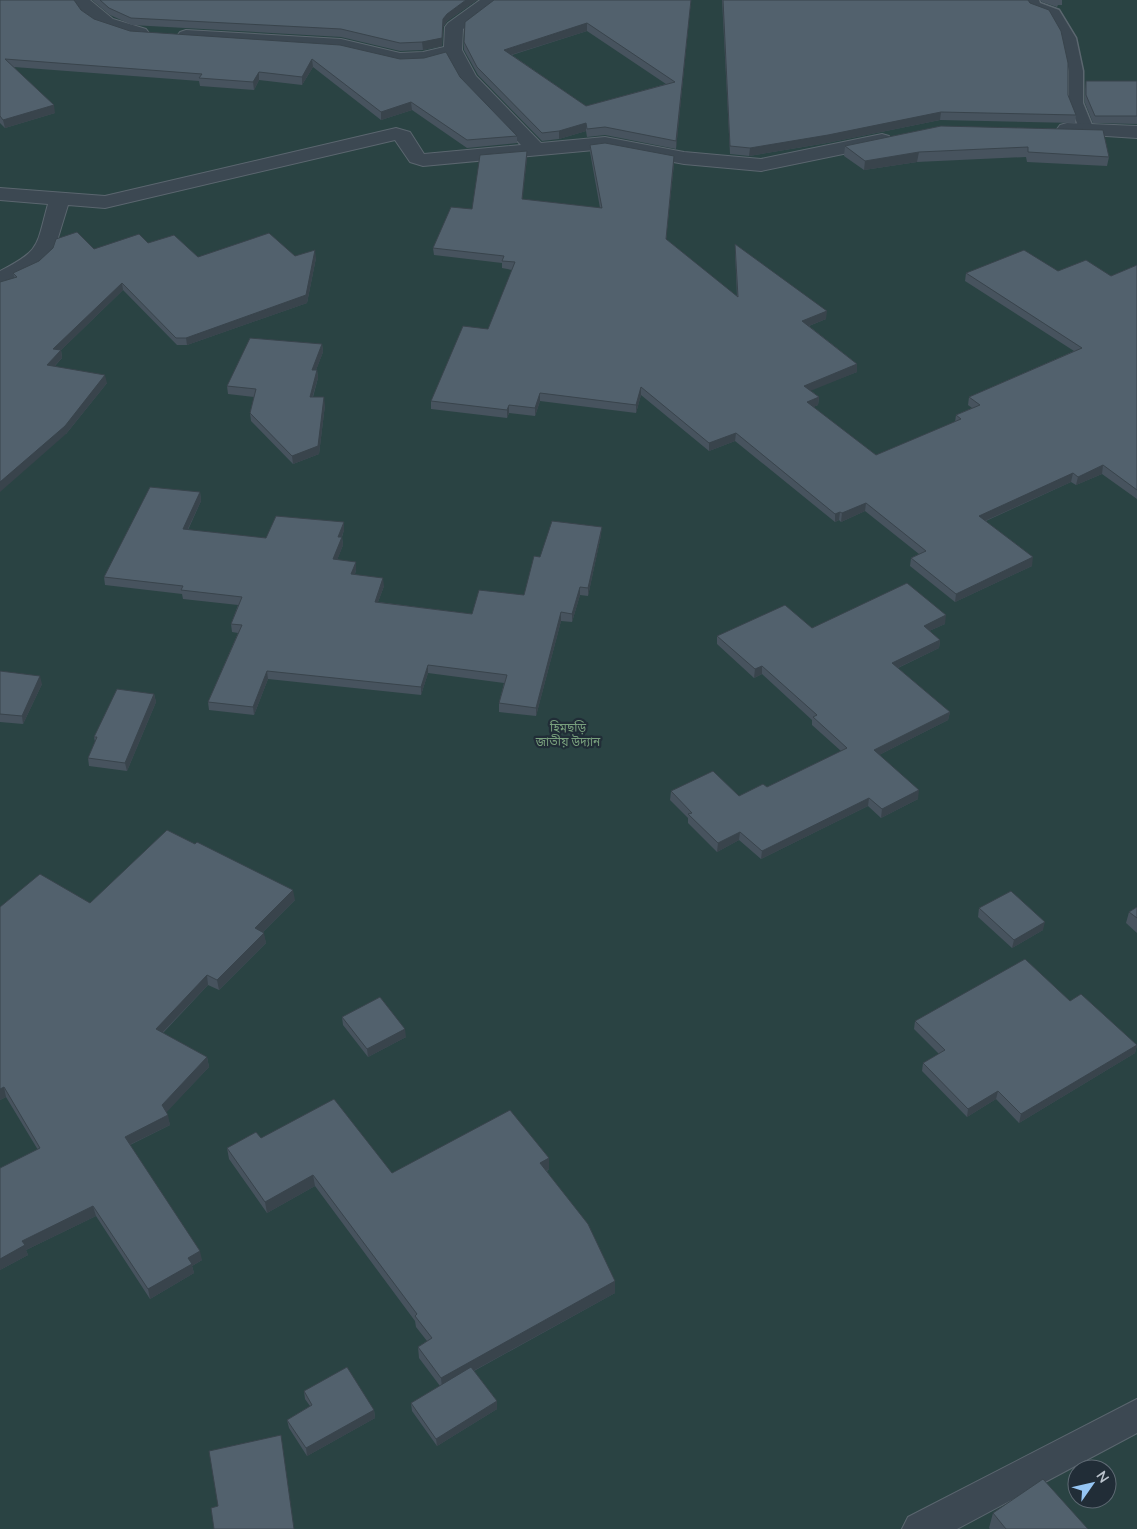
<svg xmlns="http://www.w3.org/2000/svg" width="1137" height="1529" font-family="'Nunito Sans','Noto Sans Bengali',sans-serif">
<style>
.green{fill:#2a4343;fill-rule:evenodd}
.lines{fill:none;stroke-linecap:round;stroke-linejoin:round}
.lane-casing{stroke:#5b666f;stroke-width:3}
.street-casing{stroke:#5b666f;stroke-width:2}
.lane{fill:#3c4852;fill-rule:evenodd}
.street{fill:#3c4852;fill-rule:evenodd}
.wall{fill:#47535e;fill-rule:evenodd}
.shaded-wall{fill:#39444c}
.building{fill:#52616d;stroke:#39444c;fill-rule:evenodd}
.labels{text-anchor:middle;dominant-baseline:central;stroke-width:4.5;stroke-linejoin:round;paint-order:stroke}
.park-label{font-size:12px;fill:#79a07d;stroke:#212d37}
</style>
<rect width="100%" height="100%" fill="#283642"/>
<!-- green -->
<path class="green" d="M0 0H1137V1529H0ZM1077 1469H1107V1499H1077Z"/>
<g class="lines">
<defs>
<polygon id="lane" points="1025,0 1039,0 1040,3 1059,10 1076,38 1083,71 1083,103 1094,130 1091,133 1081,133 1069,103 1069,71 1062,38 1049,16 1029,9"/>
<g id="street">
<path d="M71 0H90L113 19 146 29 149 33 146 37C119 44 86 22 71 0Z"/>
<path d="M480 0H501L463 29 462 50 476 76 541 143 605 137 684 152 761 159 882 134 889 136 892 140 889 144 882 146 761 171 684 164 605 149 423 166 410 162 395 140 105 208 68 205 53 254 39 267 0 286V271C41 250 36 247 48 204L0 200V188L105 196 396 128 410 132 424 154 521 145 462 83 447 57 424 64 400 65 341 51 186 42 180 40 177 36 180 32 186 30 341 39 400 53 423 52 444 47 445 27 448 23Z"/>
<polygon points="1067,123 1137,126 1137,138 1060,133 1057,129 1060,125"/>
<polygon points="1137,1399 1137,1433 957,1529 902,1529 908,1517"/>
</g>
</defs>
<!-- lane casing -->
<use href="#lane" class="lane-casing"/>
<!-- street casing -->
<use href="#street" class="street-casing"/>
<!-- lane -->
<use href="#lane" class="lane"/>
<!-- street -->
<use href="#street" class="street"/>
</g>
<!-- wall -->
<g class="wall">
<polygon points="0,0 81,10 94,19 130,31 460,77 517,136 517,143 467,148 412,110 381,120 313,67 302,85 259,80 254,90 200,86 199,81 14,67 55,113 5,128 0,123"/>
<polygon points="92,0 477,0 447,21 443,27 442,46 423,50 400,51 341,37 132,25 110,15"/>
<path d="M691 0 676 149 605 135 587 137 586 131 559 139 542 141 478 75 464 50V42ZM587 31 666 84 586 106 512 55Z"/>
<polygon points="722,0 1028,0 1076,115 1075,123 940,120 827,143 749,156 730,154"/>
<polygon points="1040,0 1062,0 1062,5 1058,5 1057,7 1042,2"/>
<polygon points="1086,81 1137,81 1137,124 1093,123 1085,103 1085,89"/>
<polygon points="941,126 1109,157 1107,166 1027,162 1026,157 917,162 864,170 844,156 845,146"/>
<polygon points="590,145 674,164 666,239 737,297 735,252 735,244 826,319 809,326 857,364 857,372 810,390 819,397 818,405 813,407 876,455 955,422 956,415 972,408 968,405 969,397 1074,351 965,281 966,273 1058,271 1111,276 1137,265 1137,499 1102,474 1076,485 1071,482 986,521 1032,566 955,602 910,566 911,558 919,554 865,511 841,522 839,520 835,522 735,441 709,451 641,395 636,413 540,401 535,416 509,413 507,418 431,409 431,401 488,329 512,270 502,268 502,263 434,255 433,248 472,209 527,151 527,158 522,199 600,208 590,152"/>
<polygon points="148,243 198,257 295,256 316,258 307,303 187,345 177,345 123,290 61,350 62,358 55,366 107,383 66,434 13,273 94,249"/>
<polygon points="322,344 323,352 316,370 317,370 318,378 313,397 325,405 319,454 293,464 251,421 250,413 254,397 228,394 227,386"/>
<polygon points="200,492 201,501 188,530 266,538 344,522 344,530 342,537 343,545 337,560 356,562 356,570 355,574 384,586 378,602 472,614 524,595 540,557 601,535 588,596 580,595 572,622 561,621 536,716 499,712 499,703 504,683 428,673 421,695 268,679 254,715 209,710 208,702 238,633 232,632 231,624 238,605 183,599 182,594 105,585 104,577"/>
<polygon points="945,624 929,631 940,640 939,648 898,668 950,712 948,720 879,755 918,799 881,818 868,806 761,859 739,840 717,852 688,823 688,818 670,800 671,791 739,796 767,787 841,751 812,725 812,720 762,674 754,678 717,644 717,636 812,628"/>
<polygon points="0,671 42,684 23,724 0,722"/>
<polygon points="154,694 156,702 127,771 89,766 88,758 95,742 94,737"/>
<polygon points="295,900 263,932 266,943 219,990 208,985 163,1033 207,1057 209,1067 166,1112 170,1125 130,1145 202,1260 192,1266 194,1273 150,1299 96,1216 26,1250 28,1255 0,1270 38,1150 6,1097 0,1100 0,907 90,903"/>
<polygon points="1137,907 1137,933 1126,923 1129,912"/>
<polygon points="979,908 1043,930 1012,948 978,917"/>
<polygon points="1070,1001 1137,1045 1135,1053 1019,1123 996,1099 967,1117 922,1071 923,1063 939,1054 914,1029 915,1021"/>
<polygon points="342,1017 406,1037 368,1057 343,1025"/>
<polygon points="261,1138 392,1173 549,1169 547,1171 615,1281 615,1293 474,1371 497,1401 497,1409 437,1446 412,1411 411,1403 440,1386 419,1358 418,1347 427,1341 416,1327 415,1321 315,1186 267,1213 229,1159 227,1148"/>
<polygon points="304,1391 374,1410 375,1418 307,1456 289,1428 287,1420 310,1406 305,1399"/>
<polygon points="993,1513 1088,1529 990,1529 989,1528"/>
</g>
<!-- shaded-wall -->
<g class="shaded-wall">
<polygon points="466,0 477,0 447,21 443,27 442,46 423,50 422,42 447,14"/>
<polygon points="691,0 676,149 676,141"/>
<polygon points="587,23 587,31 504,57 504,50"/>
<polygon points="312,59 313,67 302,85 302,77"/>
<polygon points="259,72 259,80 254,90 253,82"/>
<polygon points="411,102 412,110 381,120 381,112"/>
<polygon points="54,105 55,113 5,128 3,120"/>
<polygon points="941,112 940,120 827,143 749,156 750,148"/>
<polygon points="586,123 586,131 559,139 559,131"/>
<polygon points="527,151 527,158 522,206 522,199"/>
<polygon points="919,152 917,162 864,170 865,161"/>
<polygon points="674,156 674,164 665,246 666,239"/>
<polygon points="315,250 316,258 307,303 187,345 186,338"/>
<polygon points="122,283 123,290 54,357 53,349"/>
<polygon points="827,311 826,319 801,329 802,321"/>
<polygon points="322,344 323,352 313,378 312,370"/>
<polygon points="61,350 62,358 48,373 47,365"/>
<polygon points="857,364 857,372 803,394 804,386"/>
<polygon points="317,370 318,378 310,405 310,397"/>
<polygon points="105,375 107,383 66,434 0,492 0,482"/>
<polygon points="641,387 641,395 636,413 636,405"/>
<polygon points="540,393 540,401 535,416 535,408"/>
<polygon points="324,397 325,405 319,454 293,464 292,456"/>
<polygon points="819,397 818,405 806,410 807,402"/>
<polygon points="509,405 509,413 507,418 507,410"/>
<polygon points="736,433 735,441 709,451 709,443"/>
<polygon points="1103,465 1102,474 1076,485 1078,477"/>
<polygon points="1073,473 1071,482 978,524 979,516"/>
<polygon points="200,492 201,501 184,537 183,529"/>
<polygon points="866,503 865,511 841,522 842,513"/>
<polygon points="840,512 839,520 835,522 835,514"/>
<polygon points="344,522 344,530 340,542 342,537 343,545 334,568 333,559 338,537"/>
<polygon points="602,527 601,535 588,596 588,588"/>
<polygon points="1033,557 1032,566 955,602 956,594"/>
<polygon points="356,562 356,570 352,582 351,574"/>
<polygon points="383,578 384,586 375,610 375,602"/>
<polygon points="580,587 580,595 572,622 572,614"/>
<polygon points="561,612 561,621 536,716 536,708"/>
<polygon points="946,615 945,624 922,634 924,626"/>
<polygon points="940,640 939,648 891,671 892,663"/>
<polygon points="428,665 428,673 421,695 421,687"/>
<polygon points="762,666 762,674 754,678 755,669"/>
<polygon points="267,671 268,679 254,715 253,707"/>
<polygon points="40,676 42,684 23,724 22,716"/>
<polygon points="154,694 156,702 127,771 125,763"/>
<polygon points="950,712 948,720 873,758 874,750"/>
<polygon points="919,790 918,799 881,818 882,809"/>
<polygon points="869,798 868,806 761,859 762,851"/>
<polygon points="740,832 739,840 717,852 718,843"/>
<polygon points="293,890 295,900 257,938 255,928"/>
<polygon points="1045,922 1043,930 1012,948 1014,940"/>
<polygon points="264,933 266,943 219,990 217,980"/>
<polygon points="207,975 208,985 157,1038 156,1029"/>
<polygon points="405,1029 406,1037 368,1057 367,1049"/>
<polygon points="1137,1045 1135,1053 1019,1123 1021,1114"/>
<polygon points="207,1057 209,1067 164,1115 162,1105"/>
<polygon points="4,1087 6,1097 0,1100 0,1089"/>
<polygon points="998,1091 996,1099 967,1117 968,1109"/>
<polygon points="168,1115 170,1125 127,1146 125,1137"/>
<polygon points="549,1158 549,1169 540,1174 540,1163"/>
<polygon points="313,1175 315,1186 267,1213 265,1202"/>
<polygon points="93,1206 96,1216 26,1250 28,1255 0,1270 0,1259 22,1241"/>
<polygon points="200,1251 202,1260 192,1266 194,1273 150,1299 148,1289 188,1258"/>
<polygon points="615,1281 615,1293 442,1388 441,1378"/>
<polygon points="497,1401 497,1409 437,1446 436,1439"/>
<polygon points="374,1410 375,1418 307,1456 306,1448"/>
</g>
<!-- building -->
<g class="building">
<polygon points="0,0 74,0 81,10 94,19 130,31 340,45 400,59 424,58 446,52 460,77 517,136 467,140 411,102 381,112 312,59 302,77 259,72 253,82 199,78 202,74 5,59 54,105 3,120 0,116"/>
<polygon points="100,0 466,0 447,14 443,19 442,38 422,42 400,43 341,29 131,18 109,8"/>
<path d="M494 0H691L676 141 605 127 587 129 586 123 559 131 542 133 477 67 464 42 465 22ZM587 23 675 82 586 106 504 50Z"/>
<polygon points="723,0 1028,0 1030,3 1049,10 1061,31 1068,63 1068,95 1076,115 941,112 828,135 750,148 730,146"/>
<polygon points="1086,81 1137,81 1137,116 1095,116 1086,95"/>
<polygon points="941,126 1103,130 1109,157 1028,152 1028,147 919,152 865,161 845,146"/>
<polygon points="605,143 674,156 666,239 738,297 735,244 827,311 802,321 857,364 804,386 819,397 807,402 876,455 961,419 956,415 980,405 969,397 1082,348 966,273 1024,250 1058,271 1086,260 1111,276 1137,265 1137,490 1103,465 1078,477 1073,473 979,516 1033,557 956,594 911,558 926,551 866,503 842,513 840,512 835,514 736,433 709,443 641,387 636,405 540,393 535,408 509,405 507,410 431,401 463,326 488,329 515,262 502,261 504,256 433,248 451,207 472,209 480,155 527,151 522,199 602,208 590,145"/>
<polygon points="77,232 94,249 139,234 148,243 174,235 198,257 269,233 295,256 315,250 306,295 186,338 176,338 122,283 53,349 61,350 47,365 105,375 65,426 0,482 0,282 17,277 13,273 39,261 53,248 56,239"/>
<polygon points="250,338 322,344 312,370 317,370 310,397 324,397 318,446 292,456 250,413 256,389 227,386"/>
<polygon points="150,487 200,492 183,529 266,538 276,516 344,522 338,537 342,537 333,559 356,562 351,574 383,578 375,602 472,614 479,590 524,595 534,556 540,557 552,521 602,527 588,588 580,587 572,614 561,612 536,708 499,703 507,675 428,665 421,687 267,671 253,707 208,702 242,625 231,624 242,597 181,590 183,586 104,577"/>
<polygon points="907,583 946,615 924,626 940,640 892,663 950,712 874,750 919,790 882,809 869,798 762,851 740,832 718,843 688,814 692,813 671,791 713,771 739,796 763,784 767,787 847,748 813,717 817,715 762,666 755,669 717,636 785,605 812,628"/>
<polygon points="0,671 40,676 22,716 0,714"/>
<polygon points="117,689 154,694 125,763 88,758 97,737 94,737"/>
<polygon points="167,830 195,844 197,842 293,890 255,928 264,933 217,980 207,975 156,1029 207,1057 162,1105 168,1115 125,1137 200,1251 188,1258 192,1264 148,1289 93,1206 22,1241 25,1245 0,1259 0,1168 40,1148 4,1087 0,1089 0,907 40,874 90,903"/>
<polygon points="1011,891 1045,922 1014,940 979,908"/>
<polygon points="1137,907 1137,918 1129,912"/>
<polygon points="1025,959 1070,1001 1081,994 1137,1045 1021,1114 998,1091 968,1109 923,1063 945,1050 915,1021"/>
<polygon points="380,997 405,1029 367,1049 342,1017"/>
<polygon points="334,1099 392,1173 510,1110 549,1158 540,1163 588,1224 615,1281 441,1378 418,1347 432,1338 415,1316 417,1314 313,1175 265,1202 227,1148 256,1132 261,1138"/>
<polygon points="347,1367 374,1410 306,1448 287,1420 312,1405 304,1391"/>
<polygon points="471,1367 497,1401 436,1439 411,1403"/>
<polygon points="281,1435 294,1529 214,1529 211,1508 218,1506 209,1451"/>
<polygon points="1043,1479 1088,1529 1006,1529 993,1513"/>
</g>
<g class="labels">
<!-- park labels -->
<g class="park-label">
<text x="568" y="728">হিমছড়ি<tspan x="568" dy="14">জাতীয় উদ্যান</tspan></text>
</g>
</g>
<!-- north arrow -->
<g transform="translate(1092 1484) rotate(56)"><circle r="24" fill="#212d37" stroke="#5e6973"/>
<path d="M0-4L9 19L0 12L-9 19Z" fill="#96c6f4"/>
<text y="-8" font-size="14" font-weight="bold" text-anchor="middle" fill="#bac3cc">N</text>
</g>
</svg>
